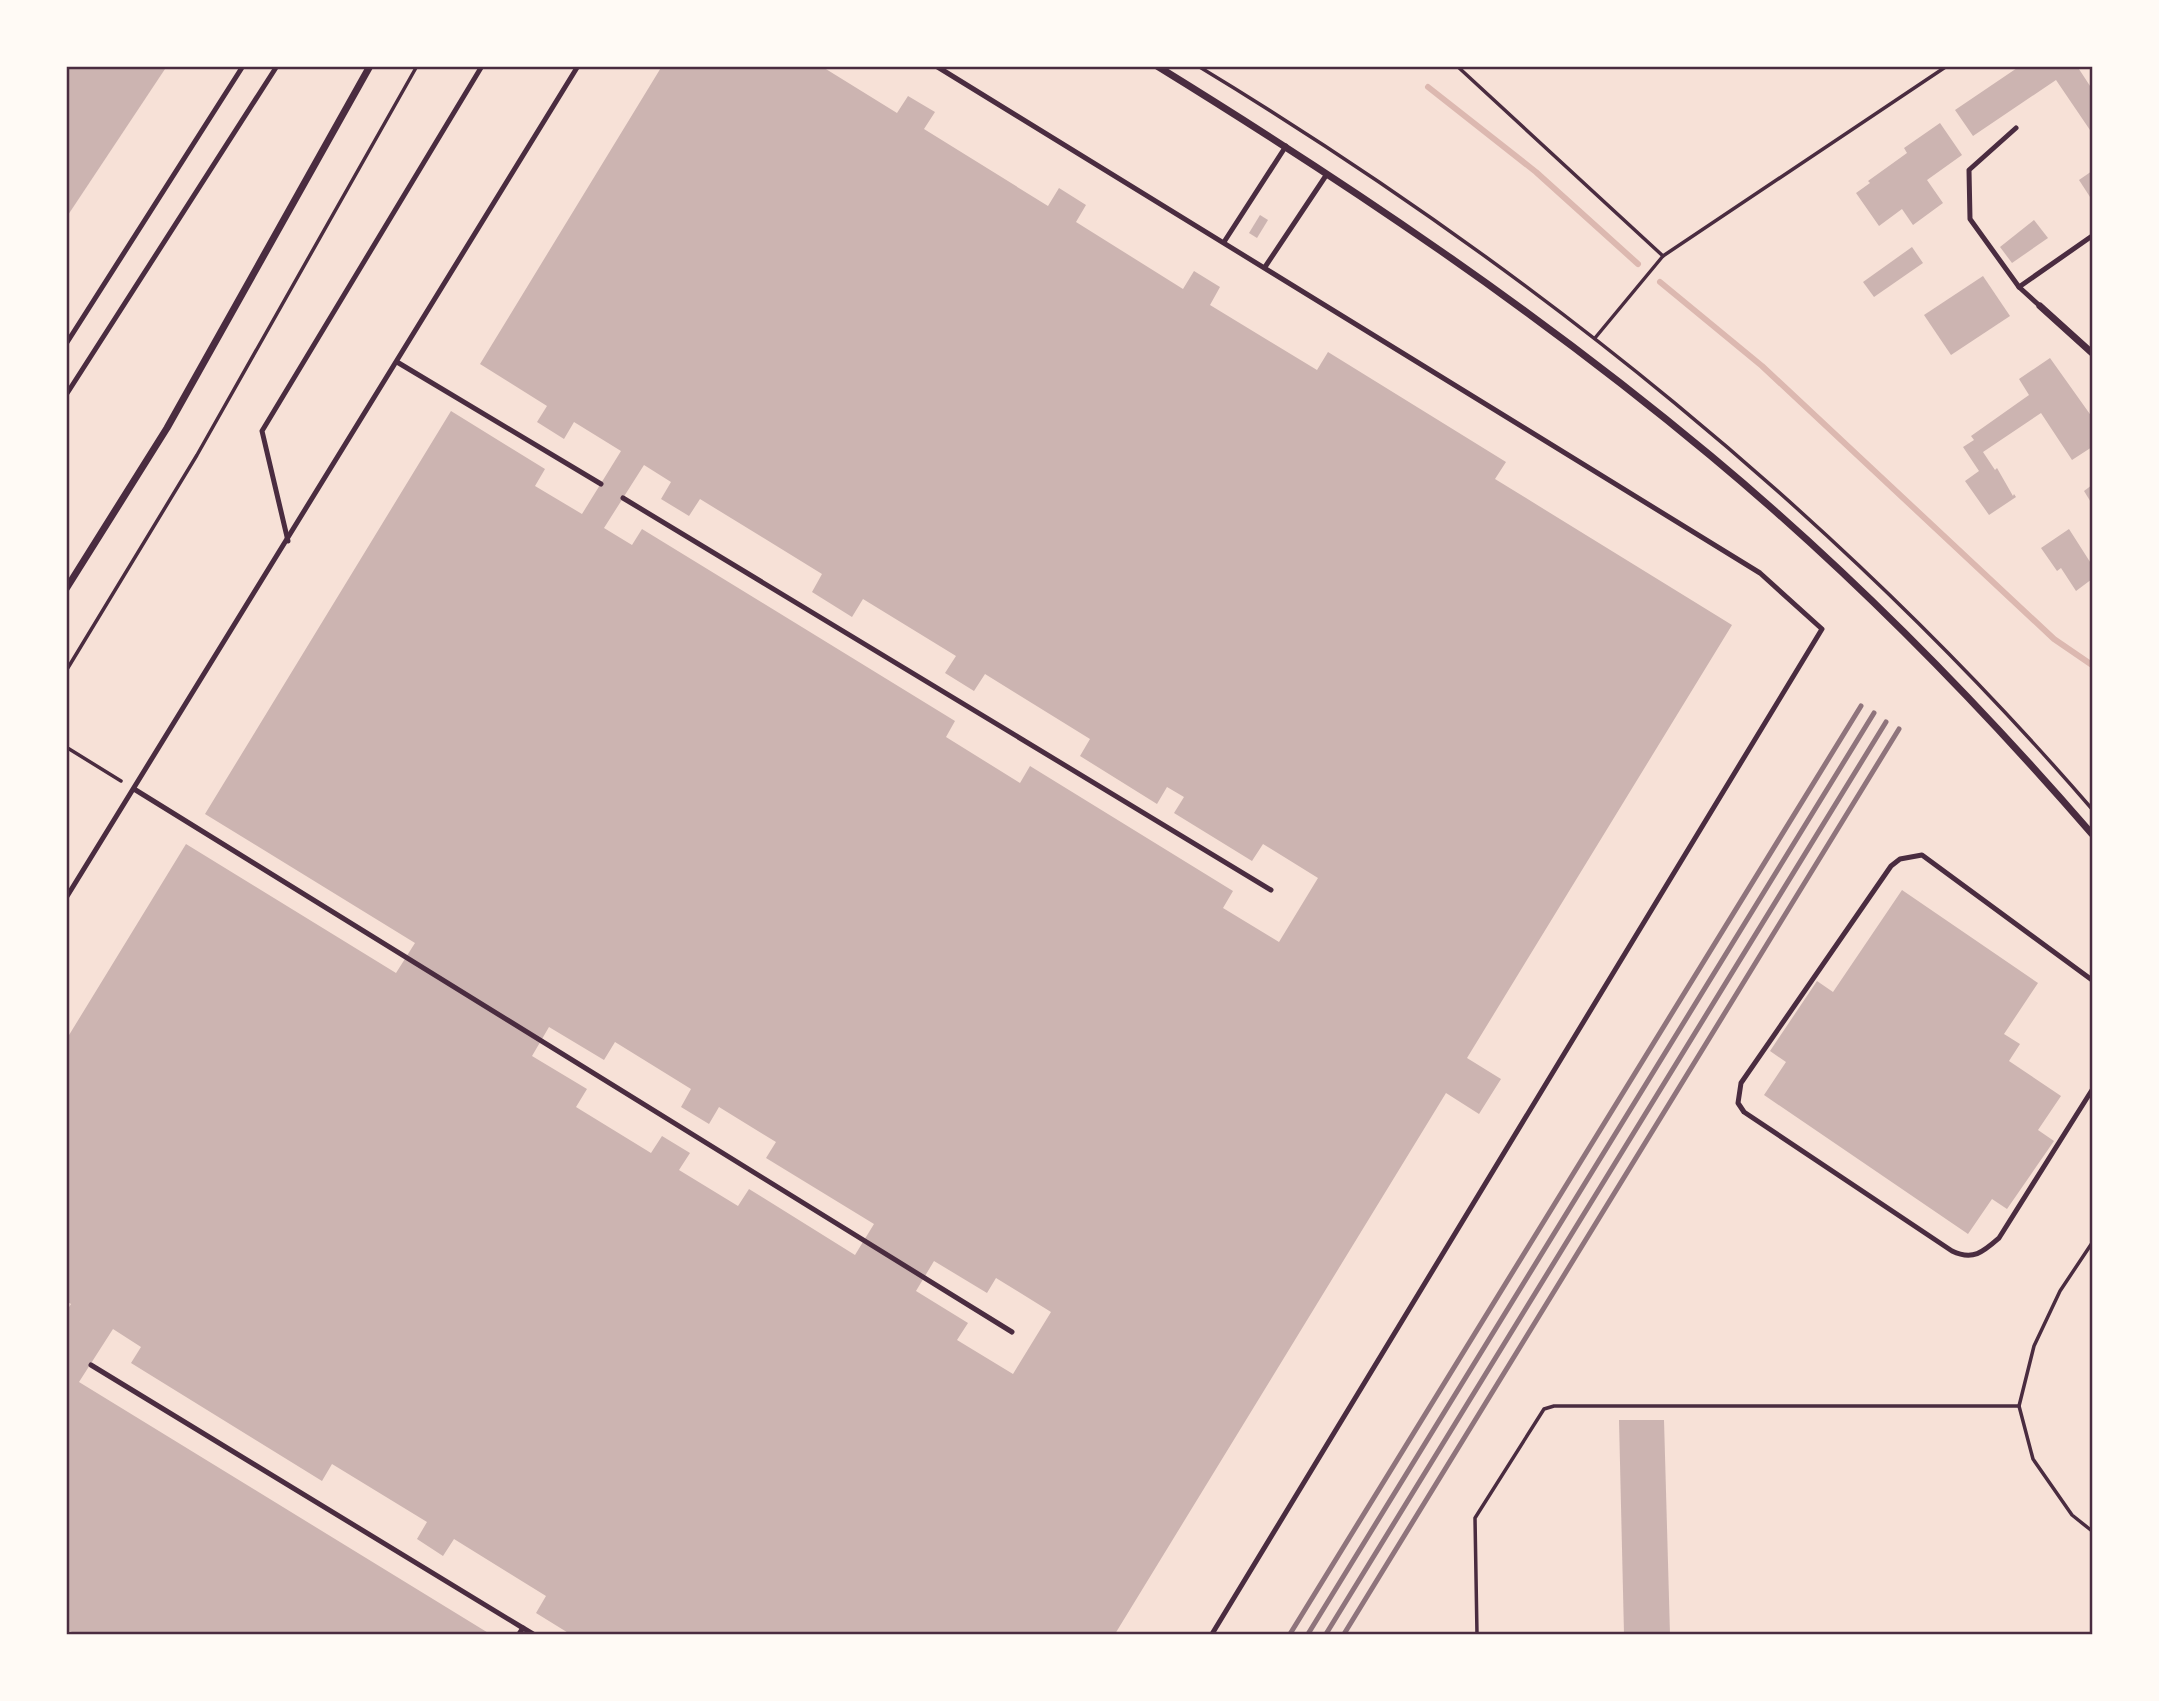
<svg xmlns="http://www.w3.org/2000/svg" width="2159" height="1701" font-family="Ubuntu,sans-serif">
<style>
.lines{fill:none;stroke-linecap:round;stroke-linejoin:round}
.stream{stroke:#dcb8b0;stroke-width:6}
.building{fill:#ccb4b1;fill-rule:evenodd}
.path{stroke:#4a2c40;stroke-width:3.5}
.service{stroke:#4a2c40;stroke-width:5}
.minor{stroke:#4a2c40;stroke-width:7}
.rail{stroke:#8f747c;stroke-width:5}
.neatline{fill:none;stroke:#4a2c40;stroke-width:2.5}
</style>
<rect width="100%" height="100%" fill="#f7e1d7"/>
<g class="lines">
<!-- stream -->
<g class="stream">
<polyline points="1428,87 1536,172 1638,264"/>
<polyline points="1660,282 1762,366 2054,639 2092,665"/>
</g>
</g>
<!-- building -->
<g class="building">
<polygon points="66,66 167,66 66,218"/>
<path d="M662 66H821L897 113 908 96 935 112 924 129 1048 206 1059 188 1086 205 1076 222 1183 289 1194 271 1220 287 1210 305 1317 370 1328 352 1506 462 1495 479 1732 625 1467 1058 1501 1079 1479 1114 1446 1093 1115 1634H570L536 1613 546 1596 454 1539 443 1556 417 1539 427 1522 332 1464 322 1481 131 1363 141 1347 113 1329 79 1382 490 1634H76L66 1629V1312L71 1304 66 1301V1040L186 844 396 973 415 943 205 814 451 411 545 469 535 486 582 514 621 451 574 422 564 439 537 422 547 406 480 364ZM644 465 671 482 661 499 689 516 700 499 822 574 812 592 852 617 863 599 956 656 945 673 974 691 985 674 1090 739 1080 756 1157 804 1167 787 1184 797 1174 813 1252 861 1263 844 1318 878 1279 942 1223 908 1233 891 1030 766 1020 783 946 737 955 721 642 529 632 545 604 528ZM549 1027 604 1060 615 1042 691 1089 681 1107 709 1124 719 1107 776 1142 766 1158 874 1224 855 1255 749 1189 738 1206 679 1170 690 1153 662 1136 651 1153 576 1107 587 1089 532 1056ZM934 1261 987 1293 996 1278 1051 1312 1013 1374 957 1340 968 1323 916 1291Z"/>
<polygon points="2020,66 2077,66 2092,89 2092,133 2056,80 1973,136 1955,110"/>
<polygon points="1940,123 1962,155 1927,180 1943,203 1913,225 1902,209 1879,226 1856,193 1870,183 1868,181 1907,153 1904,148"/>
<polygon points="2092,171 2092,200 2079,180"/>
<polygon points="1260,215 1268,220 1257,238 1249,233"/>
<polygon points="2034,220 2048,238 2012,263 2000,247"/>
<polygon points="1912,247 1923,263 1874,297 1863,282"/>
<polygon points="1983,276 2010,316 1951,355 1924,315"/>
<polygon points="2050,358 2092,417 2092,447 2072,460 2041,413 1983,452 1995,470 1997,468 2013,496 2014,494 2016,497 1989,515 1965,481 1979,471 1963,447 1974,440 1971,436 2029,395 2019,379"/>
<polygon points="2092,485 2092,504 2084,491"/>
<polygon points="2069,529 2092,565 2092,579 2076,591 2061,568 2057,571 2041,548"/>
<polygon points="1902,890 2038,983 2004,1034 2020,1044 2009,1061 2061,1096 2038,1130 2054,1141 2007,1209 1992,1199 1968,1234 1764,1095 1786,1062 1770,1051 1817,981 1833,992"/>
<polygon points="1619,1420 1664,1420 1670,1634 1624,1634"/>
</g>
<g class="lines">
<!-- path -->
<g class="path">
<path d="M1198 66C1530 267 1838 515 2092 809"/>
<polyline points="1457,66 1663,256"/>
<polyline points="1595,338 1663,256 1947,66"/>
<polyline points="66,671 197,455 417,66"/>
<polyline points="66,747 121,781"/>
<polyline points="2019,1406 2033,1459 2072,1515 2092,1531"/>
<polyline points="1477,1634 1475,1518 1544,1409 1554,1406 2019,1406 2034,1346 2060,1291 2092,1243"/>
</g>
<!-- service -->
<g class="service">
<polyline points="936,66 1760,573 1822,629 1212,1634"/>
<polyline points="2016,128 1969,170 1970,219 2019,287 2040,306"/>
<polyline points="1224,242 1286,146"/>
<polyline points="1265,267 1327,174"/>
<polyline points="2019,287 2092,236"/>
<polyline points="66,344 243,66"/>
<polyline points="397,362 601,484"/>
<polyline points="66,395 277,66"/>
<polyline points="623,498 1271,890"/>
<polyline points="288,541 262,431 482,66"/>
<polyline points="134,789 1012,1332"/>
<polyline points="66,898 578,66"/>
<path d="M2092 980 1922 855 1900 859 1891 866 1741 1083 1738 1103 1744 1112 1952 1251C1973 1261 1983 1252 1999 1238L2092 1090"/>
<polyline points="91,1365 523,1628"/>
<polyline points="519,1634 523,1628 533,1634"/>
</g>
<!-- minor -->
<g class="minor">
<path d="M1157 66C1350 185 1537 311 1711 456 1849 571 1975 699 2092 834"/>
<polyline points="2040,306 2092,353"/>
<polyline points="66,589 167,428 370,66"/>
</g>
<!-- rail -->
<g class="rail">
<polyline points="1290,1634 1861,706"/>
<polyline points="1308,1634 1874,713"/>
<polyline points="1326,1634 1886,722"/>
<polyline points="1344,1634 1899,729"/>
</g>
</g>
<!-- border -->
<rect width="2159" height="1701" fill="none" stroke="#fffaf5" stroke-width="136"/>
<rect x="68" y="68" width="2023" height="1565" class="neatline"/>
</svg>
